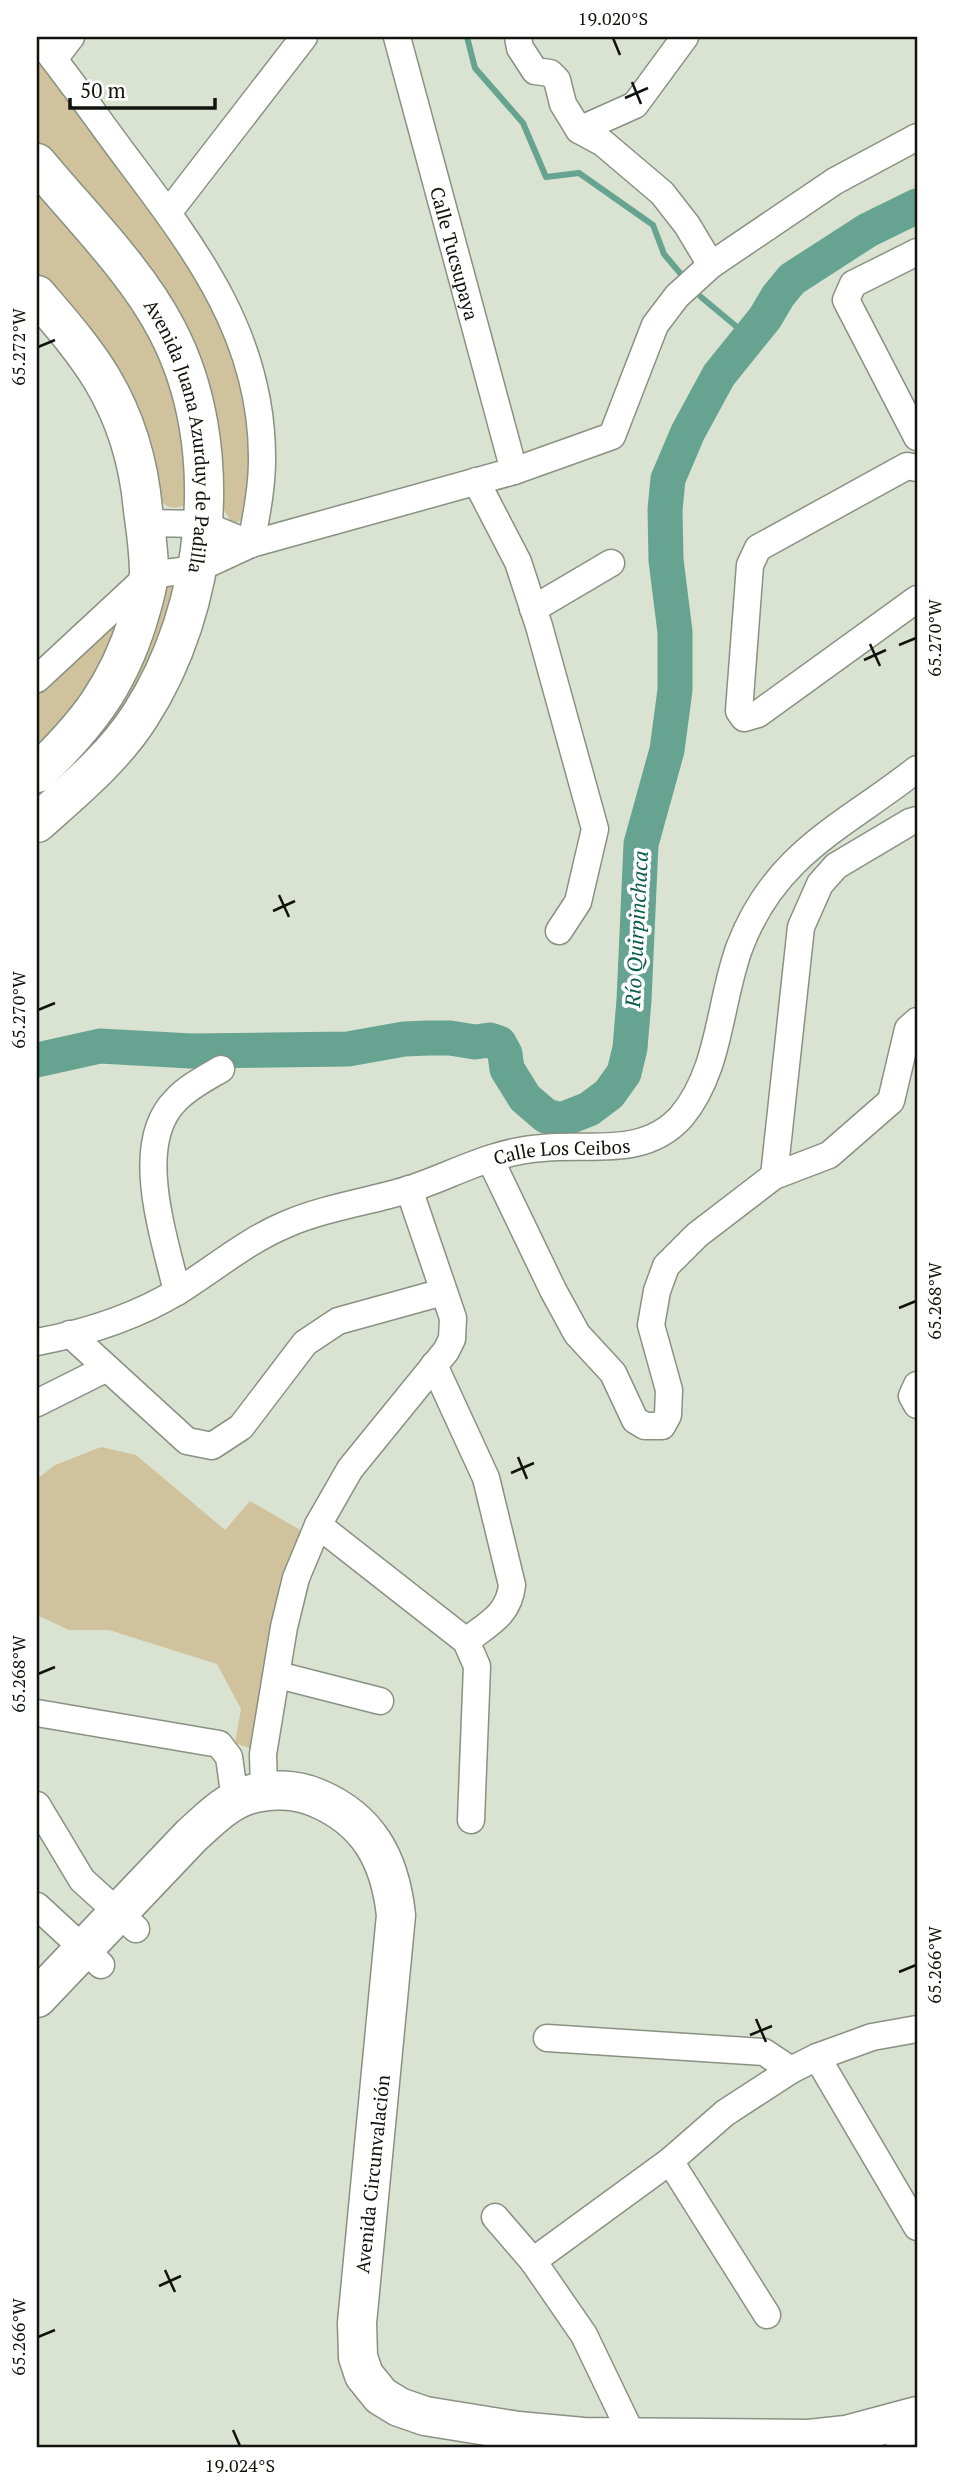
<svg xmlns="http://www.w3.org/2000/svg" width="954" height="2485" font-family="'PT Serif',serif">
<style>
.green{fill:#d0c29c}
.lines{fill:none;stroke-linecap:round;stroke-linejoin:round}
.stream{stroke:#66a390;stroke-width:6}
.river{stroke:#66a390;stroke-width:35}
.minor-casing{stroke:#899182;stroke-width:29}
.highway-casing{stroke:#899182;stroke-width:41}
.minor{stroke:#fff;stroke-width:26}
.highway{stroke:#fff;stroke-width:38}
.ticks{fill:none;stroke:#10130e;stroke-width:2.5}
.labels{text-anchor:middle;dominant-baseline:central;stroke-width:7;stroke-linejoin:round;paint-order:stroke}
.street-label{font-size:19px;fill:#10130e;stroke:#fff}
.water-label{font-size:21px;font-style:italic;fill:#0b5e4c;stroke:#fff}
.neatline{fill:none;stroke:#10130e;stroke-width:2.5}
.ticks-label{font-size:18px;text-anchor:middle;fill:#10130e}
</style>
<rect width="100%" height="100%" fill="#dae3d2"/>
<!-- green -->
<g class="green">
<polygon points="37,51 215,296 256,436 245,518 238,522 231,522 224,510 223,461 217,418 208,382 94,209 37,141"/>
<path d="M37 180 142 314 182 405 186 505C176 508 170 510 162 502L37 277Z"/>
<polygon points="157,585 183,588 140,695 37,807 37,788"/>
<polygon points="132,597 112,660 37,756 37,696 82,651"/>
<polygon points="101,1447 136,1455 225,1530 250,1501 302,1531 255,1750 235,1743 241,1709 217,1664 109,1630 69,1630 37,1615 37,1479 55,1465"/>
</g>
<g class="lines">
<!-- stream -->
<g class="stream">
<polyline points="467,37 475,68 523,123 546,177 579,173 653,225 664,254 680,273"/>
<polyline points="701,297 749,337"/>
</g>
<!-- river -->
<polyline class="river" points="37,1060 100,1046 191,1051 348,1049 404,1039 428,1038 450,1038 475,1042 490,1040 499,1043 505,1054 507,1069 525,1098 546,1116 561,1120 589,1109 609,1094 624,1073 630,1048 634,1000 641,844 667,750 675,690 675,632 666,560 665,510 668,479 688,432 719,375 765,318 778,296 792,279 868,230 917,206"/>
<defs>
<g id="minor">
<path id="s1" d="M397 37 514 471"/>
<polyline points="518,37 520,48 535,71 550,73 557,80 563,104 579,130 603,143 662,193 687,225 711,265"/>
<path d="M37 38C68 76 96 117 126 157 196 250 263 337 262 460 262 488 256 517 251 544"/>
<polyline points="54,59 71,37"/>
<polyline points="579,130 635,105 685,37"/>
<polyline points="168,213 304,37"/>
<polyline points="917,252 853,284 846,300 917,437"/>
<polyline points="917,468 907,466 758,548 750,565 739,711 744,718 758,714 917,599"/>
<polyline points="476,481 518,562 539,626 595,829 578,902 559,931"/>
<polyline points="145,523 202,524 251,544"/>
<polyline points="533,609 611,563"/>
<polyline points="37,679 149,575 197,569 251,544 514,471 612,436 655,325 677,296 711,265 835,181 917,137"/>
<polyline points="490,1159 553,1290 577,1334 613,1373 635,1420 645,1426 662,1426 668,1415 669,1390 651,1325 657,1291 666,1266 697,1235 774,1176 829,1155 891,1101 908,1029 917,1021"/>
<polyline points="774,1176 801,927 820,884 836,866 910,822 917,820"/>
<path d="M177 1292C165 1238 131 1144 176 1100 188 1087 206 1078 221 1069"/>
<polyline points="70,1334 187,1441 212,1446 241,1427 305,1343 338,1321 443,1292"/>
<path id="s2" d="M37 1342C85 1333 138 1316 180 1290 215 1268 248 1240 287 1224 324 1208 367 1202 407 1190 436 1181 463 1167 492 1158 508 1153 525 1149 542 1148 590 1143 644 1158 681 1117 721 1070 719 1001 740 946 776 852 845 826 917 769"/>
<path d="M434 1365 486 1478 512 1585C509 1615 488 1624 466 1641"/>
<polyline points="917,1385 912,1396 917,1405"/>
<polyline points="37,1403 107,1368"/>
<polyline points="318,1525 466,1641 477,1666 471,1820"/>
<polyline points="278,1675 380,1701"/>
<polyline points="37,1713 219,1744 229,1757 235,1800"/>
<polyline points="264,1791 263,1754 284,1627 296,1578 318,1525 350,1469 446,1351 452,1339 453,1318 409,1189"/>
<polyline points="37,1805 82,1880 136,1929"/>
<polyline points="37,1906 101,1965"/>
<polyline points="547,2038 764,2052 791,2070"/>
<polyline points="817,2057 917,2227"/>
<polyline points="670,2161 767,2315"/>
<polyline points="495,2217 533,2261 584,2335 633,2437"/>
<polyline points="533,2261 670,2161 725,2113 791,2070 817,2057 872,2037 917,2029"/>
</g>
<g id="highway">
<path id="s3" d="M37 163C80 215 136 270 167 330 228 446 210 608 140 716 113 758 74 790 37 823"/>
<path d="M37 295C60 322 84 349 102 379 126 419 139 464 143 510 146 531 149 553 149 573 148 588 142 606 138 620 117 687 87 725 37 773"/>
<path d="M37 1998 192 1835C209 1820 226 1802 248 1795 270 1788 296 1789 317 1798 369 1820 390 1860 396 1915L357 2323 358 2357 364 2375 381 2396 399 2407 425 2416 518 2431 583 2437 809 2439 846 2435 917 2416"/>
<polyline points="905,2448 917,2445"/>
</g>
</defs>
<!-- minor casing -->
<use href="#minor" class="minor-casing"/>
<!-- highway casing -->
<use href="#highway" class="highway-casing"/>
<!-- minor -->
<use href="#minor" class="minor"/>
<!-- highway -->
<use href="#highway" class="highway"/>
</g>
<!-- ticks -->
<path class="ticks" d="M613 38 620 55M632 82 641 104M625 98 648 88M38 347 55 340M870 644 880 666M899 645 916 638M864 660 886 650M279 895 289 917M273 911 295 901M38 1010 55 1003M899 1308 916 1301M518 1457 527 1479M511 1473 534 1463M38 1674 55 1667M899 1972 916 1965M756 2019 766 2042M750 2035 772 2026M165 2270 175 2292M159 2286 181 2276M38 2337 55 2330M233 2430 240 2446"/>
<g class="labels">
<!-- street labels -->
<g class="street-label">
<text stroke="none"><textPath href="#s1" startOffset="224">Calle Tucsupaya</textPath></text>
<text stroke="none"><textPath href="#s3" startOffset="320">Avenida Juana Azurduy de Padilla</textPath></text>
<text stroke="none"><textPath href="#s2" startOffset="565">Calle Los Ceibos</textPath></text>
<text transform="translate(372 2174) rotate(-84)">Avenida Circunvalación</text>
</g>
<!-- water labels -->
<g class="water-label">
<text transform="translate(636 929) rotate(-87)">Río Quirpinchaca</text>
</g>
</g>
<!-- border -->
<rect width="954" height="2485" fill="none" stroke="#ffffff" stroke-width="77"/>
<!-- scale -->
<path d="M70 98v10h145v-10" fill="none" stroke="#10130e" stroke-width="3.5"/>
<text x="80" y="98" font-size="21" fill="#10130e" stroke="#ffffff" stroke-width="5" paint-order="stroke">50 m</text>
<rect x="38" y="38" width="878" height="2408" class="neatline"/>
<g class="ticks-label">
<text x="613" y="25">19.020°S</text>
<text transform="translate(19 347) rotate(-90)" y="6">65.272°W</text>
<text transform="translate(935 638) rotate(-90)" y="6">65.270°W</text>
<text transform="translate(19 1010) rotate(-90)" y="6">65.270°W</text>
<text transform="translate(935 1301) rotate(-90)" y="6">65.268°W</text>
<text transform="translate(19 1674) rotate(-90)" y="6">65.268°W</text>
<text transform="translate(935 1965) rotate(-90)" y="6">65.266°W</text>
<text transform="translate(19 2337) rotate(-90)" y="6">65.266°W</text>
<text x="240" y="2472">19.024°S</text>
</g>
</svg>
